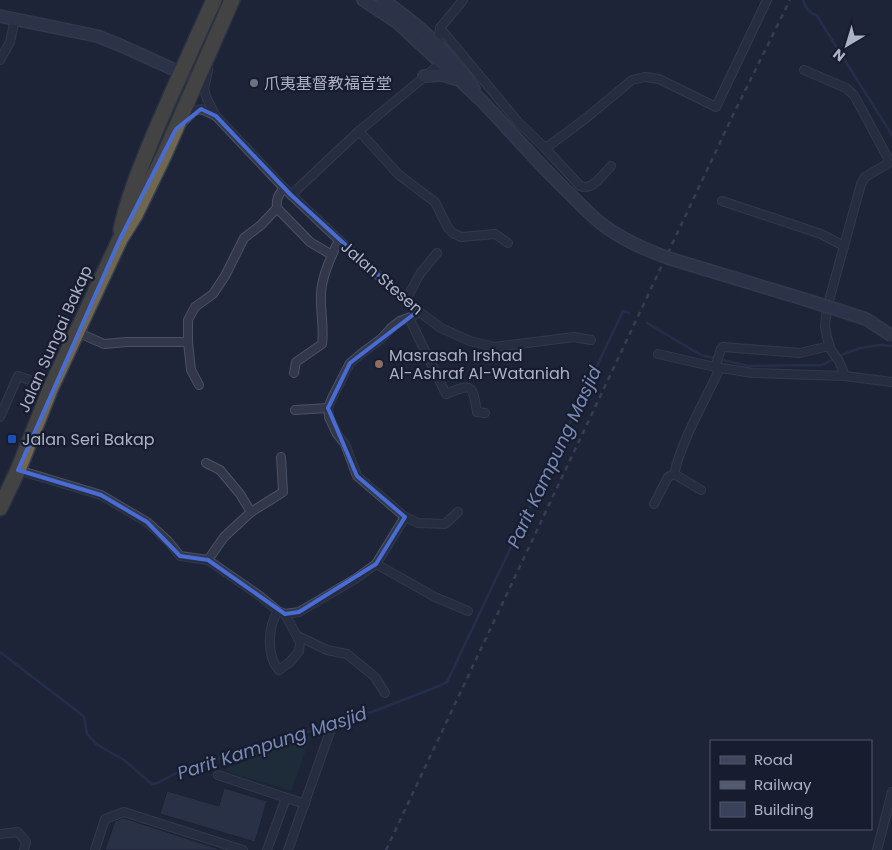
<svg xmlns="http://www.w3.org/2000/svg" width="892" height="850" font-family="Poppins,'Noto Sans SC',sans-serif">
<style>
.green{fill:#20333a}
.lines{fill:none;stroke-linecap:round;stroke-linejoin:round}
.stream{stroke:#2d3b60;stroke-width:2.5}
.building{fill:#39425a;stroke:#191f30}
.street-casing{stroke:#4c5265;stroke-width:10}
.secondary-casing{stroke:#4c5265;stroke-width:14}
.highway-casing{stroke:#393f51;stroke-width:18}
.street{stroke:#32384a;stroke-width:8}
.secondary{stroke:#3f465d;stroke-width:11}
.highway{stroke:#70684e;stroke-width:15}
.rail{stroke:#535b71;stroke-width:2.5;stroke-dasharray:5 5;stroke-linecap:butt}
.secondary-bridge-casing{stroke:#4c5265;stroke-width:14;stroke-linecap:butt}
.secondary-bridge{stroke:#3f465d;stroke-width:11}
.marked{fill:none;stroke:#486cd3;stroke-width:4;stroke-linejoin:round}
.worship-dot{fill:#6b7280;stroke:#171d2e;stroke-width:2}
.education-dot{fill:#8d6e63;stroke:#171d2e;stroke-width:2}
.transit-dot{fill:#1a4fb4;stroke:#171d2e;stroke-width:2}
.labels{text-anchor:middle;dominant-baseline:central;stroke-width:4.5;stroke-linejoin:round;paint-order:stroke}
.poi-label{font-size:16px;fill:#acb2c7;stroke:#171d2e;text-anchor:start}
.street-label{font-size:16px;fill:#acb2c7;stroke:#171d2e}
.water-label{font-size:18px;font-style:italic;fill:#788ab7;stroke:#171d2e}
</style>
<rect width="100%" height="100%" fill="#1e2539"/>
<!-- green -->
<polygon class="green" points="311,736 291,791 223,770"/>
<g class="lines">
<!-- stream -->
<g class="stream">
<path d="M803 0C806 9 809 12 817 16L892 135"/>
<polyline points="647,323 701,355 749,366 822,365 844,354 860,348 880,345 892,346"/>
<polyline points="0,652 77,711 84,717 87,734 96,744 124,760 152,784 158,783 182,770 251,748 277,744 338,720 372,712 439,686 447,682 623,311 629,313"/>
</g>
</g>
<!-- building -->
<g class="building">
<polygon points="224,788 267,801 255,842 160,814 167,791 219,806"/>
<polygon points="124,818 219,849 218,850 105,850 115,821"/>
</g>
<g class="lines">
<defs>
<g id="street">
<polyline points="440,28 518,122 544,147 550,145 585,119 632,80 645,77 659,79 716,107 767,0"/>
<polyline points="438,44 440,28 463,0"/>
<polyline points="0,60 10,42 15,19"/>
<polyline points="208,70 204,89 207,99 216,116 284,188 339,240 418,311 441,328 470,341 495,347 574,337 591,340"/>
<polyline points="804,70 846,88 854,95 890,162"/>
<polyline points="184,121 194,111 201,109 216,116"/>
<polyline points="359,131 399,175 435,202 448,228 453,233 461,237 495,234 508,243"/>
<path d="M544 147 580 186C593 191 602 175 611 166"/>
<path d="M284 188C278 195 276 199 277 208L310 242 332 255"/>
<polyline points="291,195 359,131 441,63"/>
<polyline points="722,201 821,234 844,246"/>
<polyline points="406,300 420,274 437,253"/>
<polyline points="418,311 413,316 400,321 391,328 381,339 362,353 350,363 332,398 328,408 329,417 337,434 345,444 357,476 405,517 418,523 445,524 458,512"/>
<path d="M409 318 446 394C473 383 472 384 477 412L485 413"/>
<polyline points="77,332 104,344 127,342 188,342"/>
<polyline points="658,354 715,367 753,373 845,376 892,382"/>
<polyline points="715,367 721,349 723,347 800,353 829,346"/>
<path d="M294 373 296 362 322 344C325 325 318 303 322 285 325 269 332 254 339 240"/>
<polyline points="845,376 839,361 831,350 827,337 825,326 827,308 861,184 865,177 892,161"/>
<polyline points="199,385 191,370 188,342 188,320 195,307 213,294 225,276 244,238 261,225 277,208"/>
<polyline points="295,410 328,408"/>
<polyline points="0,417 18,376 51,387"/>
<polyline points="206,463 220,470 240,494 251,512"/>
<path d="M18 470 101 495 147 522 168 541 180 556 208 560 260 596 278 611 285 614 300 642 299 651 290 662 279 670C266 656 268 626 278 611"/>
<path d="M701 490 674 474C682 439 705 401 720 368"/>
<polyline points="654,504 668,477 674,474"/>
<polyline points="208,560 224,537 251,512 283,492 281,457"/>
<polyline points="376,564 435,597 468,611"/>
<polyline points="285,614 299,612 355,579 376,564 405,517"/>
<polyline points="298,636 327,650 347,654 375,677 385,693"/>
<polyline points="218,775 305,804"/>
<polyline points="0,834 18,832 26,842 24,850"/>
<polyline points="95,850 105,819 124,812 243,850"/>
<polyline points="267,850 286,798"/>
<polyline points="288,850 332,726"/>
<polyline points="877,850 892,792"/>
</g>
<g id="secondary">
<polyline points="363,0 398,23 482,101 496,116"/>
<path d="M383 0C418 24 450 52 474 89"/>
<polyline points="0,16 97,36 122,46 188,76"/>
<polyline points="424,76 443,75 456,79"/>
</g>
<g id="highway">
<path d="M121 230C128 196 142 164 155 132 174 88 194 44 214 0"/>
<polyline points="0,508 18,470 51,387 120,239 135,215 164,155 232,0"/>
</g>
</defs>
<!-- street casing -->
<use href="#street" class="street-casing"/>
<!-- secondary casing -->
<use href="#secondary" class="secondary-casing"/>
<!-- highway casing -->
<use href="#highway" class="highway-casing"/>
<!-- street -->
<use href="#street" class="street"/>
<!-- secondary -->
<use href="#secondary" class="secondary"/>
<!-- highway -->
<use href="#highway" class="highway"/>
<!-- rail -->
<polyline class="rail" points="386,850 733,115 790,0"/>
<defs>
<path id="secondary-bridge" d="M496 116C520 142 544 169 570 194 581 205 593 218 606 227 625 241 646 250 668 258L810 301 866 319 892 336"/>
</defs>
<!-- secondary-bridge casing -->
<use href="#secondary-bridge" class="secondary-bridge-casing"/>
<!-- secondary-bridge -->
<use href="#secondary-bridge" class="secondary-bridge"/>
</g>
<!-- marked area -->
<path d="M0 0H892V850H0ZM201 109 216 116 291 195 418 311 350 363 328 408 357 476 405 517 376 564 299 612 285 614 208 560 180 556 147 522 101 495 18 470 120 239 176 129Z" fill="#1e2539" fill-opacity=".55" fill-rule="evenodd"/>
<path class="marked" d="M201 109 216 116 291 195 418 311 350 363 328 408 357 476 405 517 376 564 299 612 285 614 208 560 180 556 147 522 101 495 18 470 120 239 176 129Z"/>
<!-- markers -->
<circle class="worship-dot" cx="254" cy="83" r="5"/>
<circle class="education-dot" cx="379" cy="364" r="5"/>
<rect class="transit-dot" x="7" y="434" width="10" height="10" rx="2.5"/>
<g class="labels">
<!-- poi labels -->
<g class="poi-label">
<text x="264" y="83">爪夷基督教福音堂</text>
<text x="389" y="355">Masrasah Irshad<tspan x="389" dy="18">Al-Ashraf Al-Wataniah</tspan></text>
<text x="22" y="439">Jalan Seri Bakap</text>
</g>
<!-- street labels -->
<g class="street-label">
<text transform="translate(382 278) rotate(41)">Jalan Stesen</text>
<text transform="translate(55 339) rotate(-66)">Jalan Sungai Bakap</text>
</g>
<!-- water labels -->
<g class="water-label">
<text transform="translate(554 457) rotate(-65)">Parit Kampung Masjid</text>
<text transform="translate(272 743) rotate(-18)">Parit Kampung Masjid</text>
</g>
</g>
<!-- legend -->
<rect x="710" y="740" width="162" height="90" fill="#171d2e" stroke="#53596b"/>
<rect x="720" y="756" width="25" height="8" fill="#3f465d" stroke="#53596b"/>
<text x="754" y="765" font-size="15" fill="#acb2c7">Road</text>
<rect x="720" y="781" width="25" height="8" fill="#535b71" stroke="#53596b"/>
<text x="754" y="790" font-size="15" fill="#acb2c7">Railway</text>
<rect x="720" y="802" width="25" height="15" fill="#39425a" stroke="#53596b"/>
<text x="754" y="815" font-size="15" fill="#acb2c7">Building</text>
<!-- north arrow -->
<g transform="translate(847 45) rotate(218)" stroke="#171d2e" stroke-width="4" paint-order="stroke">
<path d="M0-4L9 19L0 12L-9 19Z" fill="#acb2c7"/>
<text y="-8" font-size="14" font-weight="bold" text-anchor="middle" fill="#acb2c7">N</text>
</g>
</svg>
